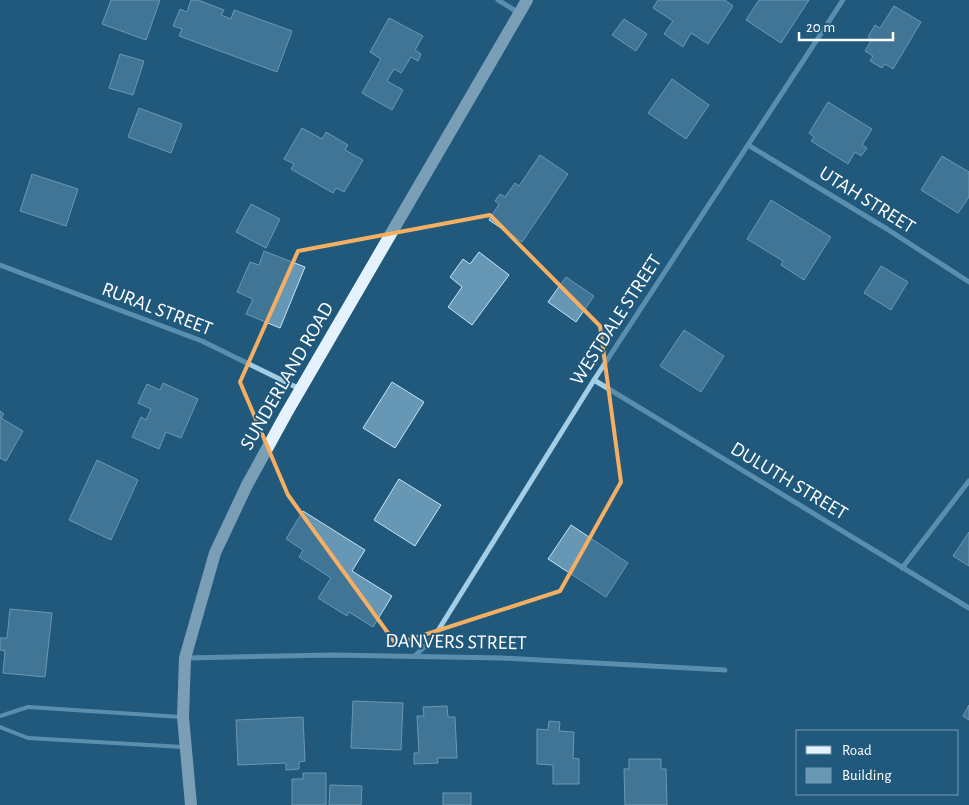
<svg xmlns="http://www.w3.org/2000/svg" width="969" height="805" font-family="'Alegreya Sans',sans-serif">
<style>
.building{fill:#6697b4;stroke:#c6e4f5}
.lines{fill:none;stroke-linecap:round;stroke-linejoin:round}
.service{stroke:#a3cee6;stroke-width:4}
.minor{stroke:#a3cee6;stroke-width:5}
.primary{stroke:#e4f2fd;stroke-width:12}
.marked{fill:none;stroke:#f4af63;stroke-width:4;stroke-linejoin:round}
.labels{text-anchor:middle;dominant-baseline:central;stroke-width:4;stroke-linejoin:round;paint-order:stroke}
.street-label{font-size:20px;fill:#fff;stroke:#20597c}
</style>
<rect width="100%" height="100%" fill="#20597c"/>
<!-- building -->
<g class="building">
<polygon points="111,0 160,0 146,40 102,24"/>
<polygon points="191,0 198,0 224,10 221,15 231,19 234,10 292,31 277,72 179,36 182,29 173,26 180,9 187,12"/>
<polygon points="658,0 725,0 733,6 708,44 691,33 683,47 664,34 673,21 653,8"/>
<polygon points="759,0 809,0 781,43 746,20"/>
<polygon points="894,6 921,22 893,69 885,64 882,68 870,61 873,56 865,51 872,39 868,37 875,25 880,28"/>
<polygon points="389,18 423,36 415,50 421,54 418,61 411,57 401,73 394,69 387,81 403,90 392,110 362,93 381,59 370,52"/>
<polygon points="624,19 647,34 636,51 612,35"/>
<polygon points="120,54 144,61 133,95 109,88"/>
<polygon points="672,79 709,105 686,139 648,113"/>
<polygon points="828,102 872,129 862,145 867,148 861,156 855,152 848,164 811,141 814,137 809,133"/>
<polygon points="139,108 182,124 171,153 128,137"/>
<polygon points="302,128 322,139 326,132 348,145 345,150 363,160 344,192 336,188 333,193 291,169 294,164 284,159"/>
<polygon points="540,155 568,174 522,242 489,220 499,204 495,201 500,194 505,197 515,183 519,186"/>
<polygon points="942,156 969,172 969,197 958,213 921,190"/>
<polygon points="32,174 78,189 66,226 20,211"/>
<polygon points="771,200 831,237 804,280 781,265 783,261 747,239"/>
<polygon points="251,204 280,219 266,248 236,232"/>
<polygon points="264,251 305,267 280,328 246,314 253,299 237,292 250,262 259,265"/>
<polygon points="479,252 509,275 472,325 448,307 462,287 450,277 463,259 470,264"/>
<polygon points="881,266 908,282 891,310 864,293"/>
<polygon points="566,277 594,296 576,322 548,302"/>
<polygon points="684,330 724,356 701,392 660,366"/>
<polygon points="392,382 424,402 395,448 363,428"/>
<polygon points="163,383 198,399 181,438 166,432 159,449 132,437 141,417 146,420 151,409 138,403 147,384 160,390"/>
<polygon points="0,411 4,414 1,418 23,431 6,461 0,458"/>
<polygon points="97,460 138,480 111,540 69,520"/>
<polygon points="399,479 441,505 415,546 374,520"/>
<polygon points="303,511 365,550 352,571 392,596 373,627 349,612 347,616 318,598 331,578 299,557 303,550 286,539"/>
<polygon points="571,525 628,563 606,597 548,559"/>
<polygon points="969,532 969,566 953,556"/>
<polygon points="10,609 52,613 45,677 3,673 5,651 0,650 0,638 7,638"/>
<polygon points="353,701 403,703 401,750 351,748"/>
<polygon points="969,705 969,720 963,716"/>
<polygon points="447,706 448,717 455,717 457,758 437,758 438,763 414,764 414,753 419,753 417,716 424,716 423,707"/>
<polygon points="303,717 305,761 299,762 299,769 286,770 286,763 238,765 236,720"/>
<polygon points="549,721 560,722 559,731 574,732 573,758 579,759 579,784 553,784 553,765 537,764 537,729 548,730"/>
<polygon points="629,759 661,759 661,769 666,769 667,805 625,805 624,769 629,769"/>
<polygon points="303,773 326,773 326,805 292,805 292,779 303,779"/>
<polygon points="330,785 362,786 361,805 329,805"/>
<rect x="443" y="793" width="28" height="12"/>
</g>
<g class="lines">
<!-- service -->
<g class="service">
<polyline points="0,716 28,707 181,717"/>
<polyline points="0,727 28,738 183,747"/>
</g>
<!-- minor -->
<g class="minor">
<polyline points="498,0 519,13"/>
<polyline points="748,145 887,229 969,282"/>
<polyline points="0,265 202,341 300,389"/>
<polyline points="594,380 969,608"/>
<polyline points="902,568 969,481"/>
<polyline points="415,656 434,637 594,380 843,0"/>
<polyline points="186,658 333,655 502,658 725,670"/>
</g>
<!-- primary -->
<polyline class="primary" points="191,805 183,717 185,658 215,553 247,485 286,414 527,0"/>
</g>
<!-- marked area -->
<path d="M0 0H969V805H0ZM490 215 600 326 621 482 560 591 396 644 288 495 240 382 298 251Z" fill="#20597c" fill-opacity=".55" fill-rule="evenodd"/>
<path class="marked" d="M490 215 600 326 621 482 560 591 396 644 288 495 240 382 298 251Z"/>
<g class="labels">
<!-- street labels -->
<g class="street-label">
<text transform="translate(867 200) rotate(32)">UTAH STREET</text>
<text transform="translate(157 309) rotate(21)">RURAL STREET</text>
<text transform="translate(616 320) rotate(-57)">WESTDALE STREET</text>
<text transform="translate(287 376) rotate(-60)">SUNDERLAND ROAD</text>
<text transform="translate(789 481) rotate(31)">DULUTH STREET</text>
<text transform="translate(456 642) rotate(1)">DANVERS STREET</text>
</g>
</g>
<!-- legend -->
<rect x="796" y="730" width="162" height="65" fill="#20597c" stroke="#799bb0"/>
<rect x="806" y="746" width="25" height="8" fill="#e4f2fd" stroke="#799bb0"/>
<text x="842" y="755" font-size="15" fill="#ffffff">Road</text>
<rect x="806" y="768" width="25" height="15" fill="#6697b4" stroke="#799bb0"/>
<text x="842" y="780" font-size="15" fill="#ffffff">Building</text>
<!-- scale -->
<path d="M799 32v8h94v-8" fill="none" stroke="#ffffff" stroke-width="2.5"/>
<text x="806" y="32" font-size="15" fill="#ffffff" stroke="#20597c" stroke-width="4" paint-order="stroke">20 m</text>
</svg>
